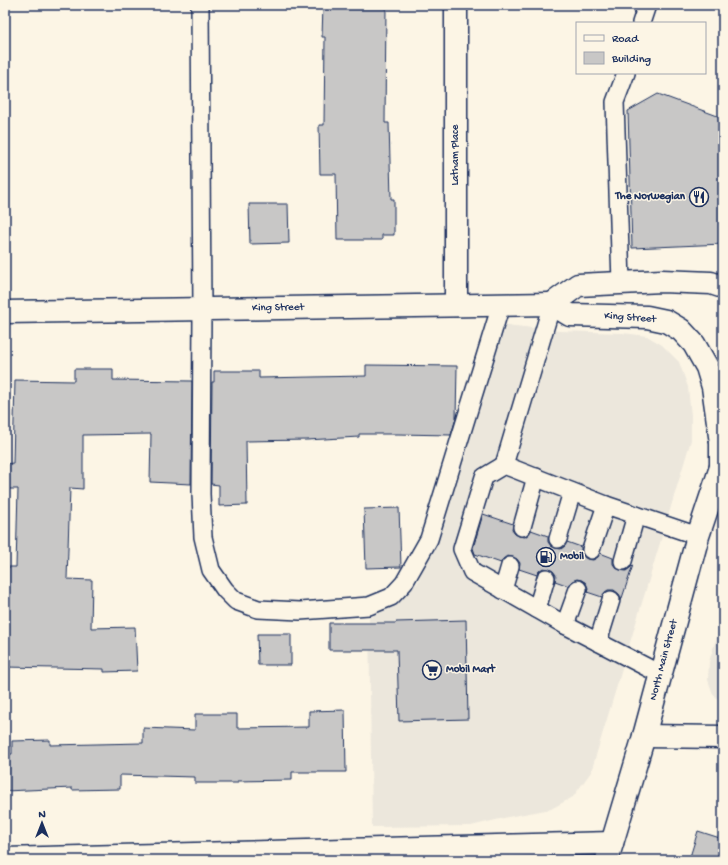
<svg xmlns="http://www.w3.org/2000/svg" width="728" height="865" font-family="'Gochi Hand',sans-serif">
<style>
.built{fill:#ece7dc}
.building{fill:#c8c7c6;stroke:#1b2f5e}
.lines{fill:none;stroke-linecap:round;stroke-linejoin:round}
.service-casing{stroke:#1b2f5e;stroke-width:20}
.minor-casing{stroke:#1b2f5e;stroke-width:25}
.primary-casing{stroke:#1b2f5e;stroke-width:25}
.service{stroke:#fcf5e5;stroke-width:17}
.minor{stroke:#fcf5e5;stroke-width:22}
.primary{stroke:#fcf5e5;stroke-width:22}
.labels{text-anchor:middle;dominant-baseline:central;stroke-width:3;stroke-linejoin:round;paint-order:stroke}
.street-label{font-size:11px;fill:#1b2f5e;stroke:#fcf5e5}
.poi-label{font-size:11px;font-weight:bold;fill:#1b2f5e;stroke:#fcf5e5;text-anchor:start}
</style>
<rect width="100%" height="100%" fill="#fcf5e5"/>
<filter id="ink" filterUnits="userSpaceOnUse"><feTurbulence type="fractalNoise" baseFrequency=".025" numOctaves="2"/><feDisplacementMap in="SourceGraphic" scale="8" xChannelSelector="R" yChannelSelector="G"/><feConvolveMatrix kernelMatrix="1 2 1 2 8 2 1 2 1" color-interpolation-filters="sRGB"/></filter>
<g filter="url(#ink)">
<!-- built -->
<g class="built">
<polygon points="506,325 560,331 623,333 647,336 662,345 679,362 688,387 691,416 691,440 591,772 573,797 551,809 508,817 471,826 372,827 369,618 398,603 418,582"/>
<polygon points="723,616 723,704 713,694 708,680 709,662"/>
</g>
<!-- building -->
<g class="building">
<polygon points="323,5 386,5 385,123 389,123 391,199 394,199 394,235 382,235 382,240 337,240 336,174 320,174 319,125 324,125 325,37 322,37"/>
<polygon points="658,94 723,118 723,244 632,248 628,111"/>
<polygon points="249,204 288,204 289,243 250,244"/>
<polygon points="366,365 457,366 456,418 451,435 398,434 359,434 359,437 307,440 246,441 247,505 219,506 219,485 211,484 212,382 214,382 214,371 259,371 259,378 366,376"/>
<polygon points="74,369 113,369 113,380 192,381 191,484 150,482 151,434 83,435 83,489 70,488 67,579 92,580 91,628 135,627 137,671 104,672 104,669 5,667 6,567 16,567 18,489 5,489 5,464 13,463 15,380 74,381"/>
<polygon points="399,508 401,567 366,568 364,509"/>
<polygon points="483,514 513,524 512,530 515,534 519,536 525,537 529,534 531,530 548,536 548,542 551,546 555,548 561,549 565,546 567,542 581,547 581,552 584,557 587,559 593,560 598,557 600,553 613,558 613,564 616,568 620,570 626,571 630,568 633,565 621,601 621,597 619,594 614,590 608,590 605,592 602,597 587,592 588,588 586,583 581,580 577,579 572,581 569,586 555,581 556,575 553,571 549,569 543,568 539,571 537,575 519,569 520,563 517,559 513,557 507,556 503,559 501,563 475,554 473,548"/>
<polygon points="466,620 468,719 399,721 397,650 329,650 329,623 396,623 396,622"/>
<polygon points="257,634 291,634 291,665 258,665"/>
<polygon points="345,710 346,772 292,772 292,780 237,781 237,783 195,783 195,777 120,775 120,789 72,790 72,788 5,791 5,754 12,754 12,741 50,740 50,745 143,743 143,728 195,730 195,714 237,714 237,728 309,727 309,711"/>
<polygon points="698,831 723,839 723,860 689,860"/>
</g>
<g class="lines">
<defs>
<g id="service">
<polyline points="200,5 202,309 201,494 203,537 211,570 225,590 236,601 258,609 300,611 369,606 391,597 404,583 429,539 501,305"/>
<polyline points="641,23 647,5"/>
<polyline points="621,282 615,102 626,73"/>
<polyline points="552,304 504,465 606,505 698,536"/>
<polyline points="504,465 484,477 462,549 472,572 565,625 660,674"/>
<polyline points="522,527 536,477"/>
<polyline points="558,539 572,492"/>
<polyline points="591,550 606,505"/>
<polyline points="623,561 636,515"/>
<polyline points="503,590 510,566"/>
<polyline points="537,609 546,578"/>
<polyline points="565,625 578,589"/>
<polyline points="598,642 611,600"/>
</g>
<g id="minor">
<polyline points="552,304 578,285 662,281 711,283 723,287"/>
<polyline points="456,305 456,5"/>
<polyline points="5,312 552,304 570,315 647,317 666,321 681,330 694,344 707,367 713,387 721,443 721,468"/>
<polyline points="644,736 723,737"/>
<polyline points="5,859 612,843"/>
</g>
<polyline id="primary" points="607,860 644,736 698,536 723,461"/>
</defs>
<!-- service casing -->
<use href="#service" class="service-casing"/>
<!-- minor casing -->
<use href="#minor" class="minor-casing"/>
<!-- primary casing -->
<use href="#primary" class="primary-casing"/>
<!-- service -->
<use href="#service" class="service"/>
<!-- minor -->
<use href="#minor" class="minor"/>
<!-- primary -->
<use href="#primary" class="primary"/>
</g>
</g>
<!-- icons -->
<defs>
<symbol id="restaurant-ring" viewBox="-11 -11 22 22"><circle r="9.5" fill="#fcf5e5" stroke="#1b2f5e" stroke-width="1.5"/><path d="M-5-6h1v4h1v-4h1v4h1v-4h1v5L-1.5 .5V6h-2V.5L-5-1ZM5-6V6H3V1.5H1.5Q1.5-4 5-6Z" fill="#1b2f5e"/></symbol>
<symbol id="fuel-ring" viewBox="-11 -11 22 22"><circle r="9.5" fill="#fcf5e5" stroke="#1b2f5e" stroke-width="1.5"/><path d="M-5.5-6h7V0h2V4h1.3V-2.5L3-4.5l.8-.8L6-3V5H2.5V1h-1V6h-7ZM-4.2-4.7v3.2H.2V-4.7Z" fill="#1b2f5e"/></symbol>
<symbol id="supermarket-ring" viewBox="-11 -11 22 22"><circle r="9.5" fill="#fcf5e5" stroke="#1b2f5e" stroke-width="1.5"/><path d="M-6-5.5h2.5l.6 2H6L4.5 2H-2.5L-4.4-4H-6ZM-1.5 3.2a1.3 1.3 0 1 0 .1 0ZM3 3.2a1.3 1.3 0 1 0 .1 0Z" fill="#1b2f5e"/></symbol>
</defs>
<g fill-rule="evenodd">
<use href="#restaurant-ring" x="688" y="186" width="22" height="22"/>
<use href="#fuel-ring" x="535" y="546" width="22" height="22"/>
<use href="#supermarket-ring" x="421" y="659" width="22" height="22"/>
</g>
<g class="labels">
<!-- street labels -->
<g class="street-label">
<text transform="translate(456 155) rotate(-90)">Latham Place</text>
<text transform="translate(278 308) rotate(-1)">King Street</text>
<text transform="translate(630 318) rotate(4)">King Street</text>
<text transform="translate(664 660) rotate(-75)">North Main Street</text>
</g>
<!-- poi labels -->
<g class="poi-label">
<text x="685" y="197" text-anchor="end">The Norwegian</text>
<text x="560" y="557">Mobil</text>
<text x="446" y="670">Mobil Mart</text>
</g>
</g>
<!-- margin -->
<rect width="728" height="865" fill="none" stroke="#fcf5e5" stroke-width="20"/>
<rect x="10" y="10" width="708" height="845" fill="none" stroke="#1b2f5e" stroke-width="1.5" filter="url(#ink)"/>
<!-- legend -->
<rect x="576" y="22" width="130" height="52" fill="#fcf5e5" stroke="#a2a6af"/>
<rect x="584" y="35" width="20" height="6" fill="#fcf5e5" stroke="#a2a6af"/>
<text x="612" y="42" font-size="12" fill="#1b2f5e">Road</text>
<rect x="584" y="52" width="20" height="12" fill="#c8c7c6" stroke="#a2a6af"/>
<text x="612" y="62" font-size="12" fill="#1b2f5e">Building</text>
<!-- north arrow -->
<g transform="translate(42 823)" stroke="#fcf5e5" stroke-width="3" paint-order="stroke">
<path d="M0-3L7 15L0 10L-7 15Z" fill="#1b2f5e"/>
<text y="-6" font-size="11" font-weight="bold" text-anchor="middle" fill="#1b2f5e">N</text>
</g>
</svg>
